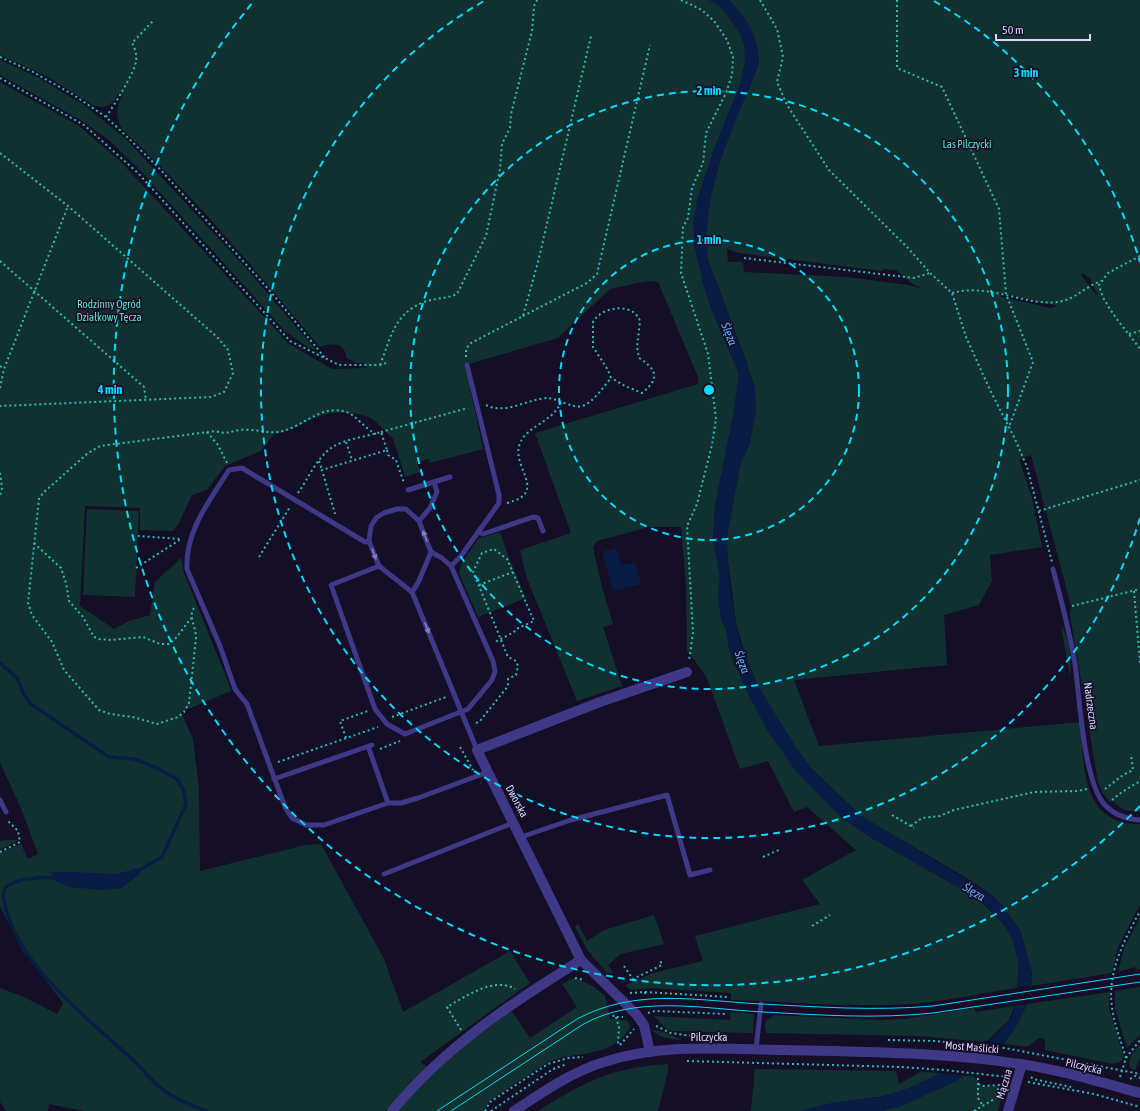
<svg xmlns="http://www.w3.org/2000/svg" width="1140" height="1111" font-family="'Asap Condensed',sans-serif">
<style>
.green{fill:#113131;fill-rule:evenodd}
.water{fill:#081c46}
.pier{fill:#140e27}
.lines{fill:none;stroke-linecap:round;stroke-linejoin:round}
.stream{stroke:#081c46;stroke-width:3.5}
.path{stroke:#2bbcb9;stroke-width:2;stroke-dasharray:2 3;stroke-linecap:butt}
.service{stroke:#3e3887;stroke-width:5}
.minor{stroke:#3e3887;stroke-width:10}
.tertiary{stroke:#3e3887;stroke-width:10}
.tram{stroke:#00dbff;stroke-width:1}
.oneway{fill:#857ebd}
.ring{fill:none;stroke:#00dbff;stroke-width:2;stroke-dasharray:7 5}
.labels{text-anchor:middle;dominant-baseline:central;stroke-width:3.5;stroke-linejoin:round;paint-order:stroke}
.park-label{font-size:11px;fill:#5be4c7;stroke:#140e27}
.street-label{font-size:11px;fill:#dbd4ff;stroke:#140e27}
.water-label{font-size:12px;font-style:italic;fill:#62b0ff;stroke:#140e27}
.centre{fill:#00dbff;stroke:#140e27;stroke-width:2}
.ring-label{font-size:12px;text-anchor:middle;font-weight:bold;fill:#00dbff;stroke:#140e27;stroke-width:3.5;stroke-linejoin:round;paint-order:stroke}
</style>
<rect width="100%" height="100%" fill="#140e27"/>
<!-- green -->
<g class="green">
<path d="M0 0H1140V812L1124 810 1112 801 1110 803 1102 792 1098 782 1070 615 1071 606 1031 455 1019 459 1032 498 1042 547 990 555 992 581 979 605 944 615 947 665 794 680 819 746 1080 722C1084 756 1080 811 1122 822 1127 824 1134 824 1140 824V905L1118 947 1112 973 1031 986 1032 974 1021 932 1003 906 991 894 968 879 861 816 811 768 788 737 758 686 746 658 736 622 727 553V537L736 484 741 462 750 443 747 363 708 260 706 241 694 244 712 311 739 374 734 411 715 506 713 539 720 576 718 594 722 622 726 629 732 659 759 714 796 771 831 807 845 820 870 837 977 898 1000 920 1010 933 1014 943 1019 966 1017 988C982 993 947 1001 912 1004 852 1008 791 1002 731 1000V993L651 988 631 990 625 985 653 973 703 961 695 936 820 904 802 880 856 850 807 807 794 812 768 761 740 769 706 676 687 650 686 586 681 527H649L597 541 593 547 602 587 613 624 603 627 622 686 577 701 526 576 520 550 571 533 535 433 698 384V377L658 282 647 281 610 289 558 338 465 365 483 449 430 463 428 459 417 462 420 472 405 477 393 438C385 433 380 424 372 419 360 412 337 411 323 415 306 420 293 432 274 434L261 451 225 466 207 490 192 495 179 523 173 531 140 530V508L85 506 80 606 114 629 129 621 150 615 155 582 181 558 184 573 227 679 231 691 181 712 193 739 199 788 200 871 306 845 321 844 384 959 403 1012 510 951 530 983 420 1062 427 1067 385 1111H84L49 1104 48 1111H6L0 1102V988L24 997 57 1014 63 1003 22 950 0 906V853L21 844 28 859 38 854 21 808 0 763V82L79 126 121 162 289 344 332 369 368 368 363 363H355L352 360 347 359C345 343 334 342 320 347 257 272 194 196 122 129 115 116 116 109 122 96L118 94 114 101 109 105 104 107 94 106 48 77 0 55ZM727 249 739 253 882 271 883 269 896 270 911 283 923 289 908 285 847 277 744 272 743 262H728ZM1082 273 1090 278 1098 297 1081 275ZM1000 293H1001L1058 306 1051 308 1001 297Z"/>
<polygon points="0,60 37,77 84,105 126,139 246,268 315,349 309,348 285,331 137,167 110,141 84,122 0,75"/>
<polygon points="87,509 139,511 135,597 83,595"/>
<polygon points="500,532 509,558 526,598 478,617 459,573 461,564 478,539"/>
<path d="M1061 625C1071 640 1071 660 1070 677Z"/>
<polygon points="6,840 19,840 0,850 0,841"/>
<polygon points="654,915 664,944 621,954 608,965 613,972 608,974 588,951 575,927 578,924 587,941 604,930"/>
<polygon points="1140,917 1140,969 1136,970 1135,967 1118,972 1124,948"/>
<path d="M574 978 593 986 605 996 610 1019 626 1020 629 1023 630 1028C610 1060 575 1050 548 1062L489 1101 483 1111H395C427 1071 470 1040 512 1011L530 1038 577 1007 562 984Z"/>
<polygon points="1140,987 1140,1035 1127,1048 1115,1009 1115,991"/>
<polygon points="1110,992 1109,1008 1124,1057 1120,1062 1112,1064 1045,1050 1045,1041 1043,1038 1039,1038 1027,1047 1004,1044 1018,1023 1027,1004"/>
<polygon points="1015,1006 1008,1021 986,1042 917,1036 766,1033 765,1024 767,1020 775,1015 879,1020 904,1019 975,1008 975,1012"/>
<polygon points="731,1012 754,1014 753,1033 671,1031 665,1028 654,1016 730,1020"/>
<path d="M652 1030 664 1032 682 1040C670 1039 661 1039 652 1030Z"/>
<path d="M1140 1045V1059L1135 1070 1130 1068C1127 1059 1134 1051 1140 1045Z"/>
<path d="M668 1064V1072L658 1111H538C583 1082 614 1067 668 1064Z"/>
<polygon points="755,1069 896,1071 899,1084 920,1072 941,1073 910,1088 884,1096 846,1101 801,1111 751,1111"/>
<polygon points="964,1075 973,1076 984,1087 998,1086 1004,1089 998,1111 882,1111 901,1106"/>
</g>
<!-- water -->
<g class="water">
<path d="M709 0H729C744 13 760 40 759 61 758 71 742 104 738 115 719 160 702 211 708 260L755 386 756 411 750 443 741 462 727 537 729 581 739 638 746 658 758 686 797 749 811 768 861 816 991 894 1003 906 1021 932 1032 974 1031 994 1018 1023 1006 1041 981 1065 955 1082 901 1106 882 1111H801C818 1105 836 1102 854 1100 864 1098 874 1099 884 1096 924 1086 983 1054 1008 1021 1017 1010 1018 994 1018 981 1021 942 1005 921 977 898L870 837 845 820 831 807 796 771 767 730 747 692 729 649 726 629 722 622 720 612 718 594 720 576 713 539 715 506 734 411 739 374 712 311 703 284 694 244 693 223 697 200 715 146 740 84 745 61 744 45 739 32 721 7Z"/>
<polygon points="616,548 621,565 635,562 641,584 613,591 602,552"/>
<polygon points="138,868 140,874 122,888 102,890 69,887 55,881 51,872 72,872 117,874"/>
</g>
<!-- pier -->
<g class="pier">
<polygon points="1033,985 1033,995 1029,1004 1013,1006 1016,988"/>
<polygon points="984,1041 1006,1044 982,1067 968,1076 937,1073"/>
</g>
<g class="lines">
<!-- stream -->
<g class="stream">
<polyline points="0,663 17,678 23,693 31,704 109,757 134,759 155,767 177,779 183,789 186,804 162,857 136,872"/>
<path d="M58 878C46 877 9 877 4 891 2 898 5 905 7 912 23 970 90 1020 133 1060 144 1070 154 1084 166 1092 178 1100 193 1106 207 1111"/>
</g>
<!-- path -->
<g class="path">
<polyline points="681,0 702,10 714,21 727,40 733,57 732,75 726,93 706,133 703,163 692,188 688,218 683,227 681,273 708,354 716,419 712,445 697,504 687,526 693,633 689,661"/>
<polyline points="760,0 777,29 783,57 777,82 787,105 829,170 908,248 930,273 952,293 966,337 990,390 1015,439 1027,467 1052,562"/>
<polyline points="897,0 897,68 942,87 999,209 1006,294 1033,362 1009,427"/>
<polyline points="0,57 31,71 72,94 106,117 121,131 158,167 271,292 325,358"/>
<polyline points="0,78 84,125 138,173 290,341 339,365 380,365 389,362"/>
<path d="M106 117C113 107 135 72 136 61 137 55 135 48 132 43L153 21"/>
<polyline points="0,153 68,206 217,337 228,350 233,373 224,392 211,397 0,406"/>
<path d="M1140 256 1108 273 1099 285C1103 306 1128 332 1140 349"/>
<polyline points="744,258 914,278 930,273"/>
<polyline points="0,261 144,387 146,400"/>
<path d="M952 293C992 282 1028 309 1063 301 1077 297 1087 286 1101 281"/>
<polyline points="523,316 587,283 597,274 650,45"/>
<polyline points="1129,334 1140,331"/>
<polyline points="466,357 466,349 471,343 523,316 538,262 591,36"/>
<path d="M380 365C391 337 394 314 424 302 435 298 446 299 457 294L486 236 500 169 502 144 510 128 511 114 532 31 534 6 537 0"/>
<polyline points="0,366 4,369"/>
<polyline points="0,388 4,369 68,206"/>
<path d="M486 405C505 415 528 399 547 398 558 398 572 409 582 406 593 403 604 386 611 378L608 370 593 347V322C602 306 633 302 640 321L637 347 639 358C656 369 661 378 642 393L625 386 611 378"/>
<polyline points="207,432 218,445 227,463"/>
<polyline points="381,432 468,408"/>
<polyline points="346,442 352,460"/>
<polyline points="387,450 388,455 396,460 404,483"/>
<polyline points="319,461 322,470"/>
<polyline points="0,473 2,488 0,496"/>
<path d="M298 493C308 479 316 459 331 448 344 439 365 437 381 432L387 450 322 470 335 514"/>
<path d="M507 503C550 492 510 468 520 443 527 426 553 422 561 402"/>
<polyline points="1039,511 1140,480"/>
<polyline points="34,543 61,568 66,583 69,601 83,617 94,637 99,639 111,640 143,637 160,644 169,644 177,637 191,618"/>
<polyline points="259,557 290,507"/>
<polyline points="136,568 181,539 138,536"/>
<polyline points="479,585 513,572"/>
<polyline points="1134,591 1140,663"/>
<polyline points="1072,606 1140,589"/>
<path d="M194 608C188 616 196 627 196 638L189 703 184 712 178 717 157 724 133 717 110 714 99 710 64 670 52 642 32 615 28 603 39 499 43 493 88 453 100 446 216 431C225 435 231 431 240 430 254 428 269 435 283 431 305 425 322 404 346 412 355 414 365 429 376 434"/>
<polyline points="392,717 446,697"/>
<path d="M476 723 480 721 508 686V679L516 675 518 666 516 661 508 657C496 628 485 600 473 572L482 553 494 549 507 559 534 621 516 629 514 632 495 642"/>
<polyline points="346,738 340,721 368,711"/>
<polyline points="460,747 473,770"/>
<polyline points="380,749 400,741"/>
<polyline points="278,762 378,727"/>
<polyline points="1105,789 1123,775 1133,770 1131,754"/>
<polyline points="1112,800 1122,792 1140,781"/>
<polyline points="892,815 914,828"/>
<polyline points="911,826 922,818 940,816 954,810 1034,792 1078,791 1087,789"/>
<polyline points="0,852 20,842 18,831 7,820"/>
<polyline points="763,857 781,849"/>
<polyline points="812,926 830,915"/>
<polyline points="624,966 633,979 662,965 660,960"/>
<polyline points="575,978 584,980"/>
<polyline points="645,992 728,997"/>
<polyline points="630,993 645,992 645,996"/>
<polyline points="648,1013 655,1011 727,1014"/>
<polyline points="613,1015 614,1017 623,1017"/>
<polyline points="616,1017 619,1027 618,1046"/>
<polyline points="656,1026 671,1033 692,1036"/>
<path d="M461 1030 447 1007C465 997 494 976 515 989"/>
<polyline points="888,1040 936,1041 1005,1048 1140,1074"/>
<polyline points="620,1045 634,1029"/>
<path d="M1126 1058C1121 1041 1114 1024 1112 1007 1107 972 1124 941 1140 911"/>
<polyline points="687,1061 901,1067 944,1070 1008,1077"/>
<polyline points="1031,1077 1033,1079 1071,1087"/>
<polyline points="1120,1077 1126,1058 1140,1040"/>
<polyline points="978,1078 978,1098 983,1106"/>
<polyline points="1130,1079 1135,1076 1140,1078"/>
<polyline points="1028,1082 1094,1094 1140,1107"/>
<polyline points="978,1084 984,1086 999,1085 996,1097"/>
<polyline points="485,1111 490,1102 548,1064 568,1058 583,1057"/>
<polyline points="491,1111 553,1069 567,1064"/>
<polyline points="974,1111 996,1098 1001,1098"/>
</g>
<!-- service -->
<g class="service">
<polyline points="408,490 450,477"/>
<polyline points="419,521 430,508 437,492 434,482"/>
<polyline points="478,532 483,534 533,517 538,518 543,531"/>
<path d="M369 541 365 542 242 468 229 470C210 500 185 531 187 569L220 646 235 689 247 704 285 807 292 818 306 825H324L388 803H401L418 798 488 772"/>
<polyline points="379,566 331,585 375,709 387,724 405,734 468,709 492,680 495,671 493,661 451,566 442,558 431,552"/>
<polyline points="451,566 461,556 499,503 499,495 467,365"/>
<path d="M1053 569C1061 600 1070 632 1075 664 1080 700 1083 771 1101 800 1110 813 1125 819 1140 820"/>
<polyline points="412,592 418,583 431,552 419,521 406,509 397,509 384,513 376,518 371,526 369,541 379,566 412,592 477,750"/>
<polyline points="368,746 388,803"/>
<polyline points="274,779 372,745"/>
<polyline points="0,800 6,812"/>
<polyline points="521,837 571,820 667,795 690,875 710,870"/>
<polyline points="384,874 513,823"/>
<polyline points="756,1049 761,1004"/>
</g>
<!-- minor -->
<g class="minor">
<polyline points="650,1052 644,1025 636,1014 581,960 477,750 600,702 687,672"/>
<path d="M392 1111C446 1046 510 1004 581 960"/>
<polyline points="1008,1111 1022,1064"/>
</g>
<!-- tertiary -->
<path class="tertiary" d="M514 1111C542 1093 571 1072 604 1062 662 1043 725 1049 784 1050 863 1052 942 1052 1020 1064 1061 1070 1100 1082 1140 1093"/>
<!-- tram -->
<g class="tram">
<path d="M437 1111 577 1019C637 987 698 1001 762 1004 819 1007 875 1011 933 1006L1140 974"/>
<path d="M451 1111 582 1025C636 994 704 1009 763 1012 820 1015 876 1019 933 1013L1140 982"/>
</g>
</g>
<!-- one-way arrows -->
<defs><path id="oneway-solid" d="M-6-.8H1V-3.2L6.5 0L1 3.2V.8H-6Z"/></defs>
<g class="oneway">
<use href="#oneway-solid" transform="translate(425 536) rotate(-111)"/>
<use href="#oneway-solid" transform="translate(374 554) rotate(70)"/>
<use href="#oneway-solid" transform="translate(427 628) rotate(67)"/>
</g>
<!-- distance rings -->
<g class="ring">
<circle cx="709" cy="390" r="150"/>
<circle cx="709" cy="390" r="299"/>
<path d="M1140 518A449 449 0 1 1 484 1M934 1A449 449 0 0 1 1140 262"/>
<path d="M1140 806A599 599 0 0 1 254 1"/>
</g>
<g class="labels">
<!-- park labels -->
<g class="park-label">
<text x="967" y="144">Las Pilczycki</text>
<text x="109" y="304">Rodzinny Ogród<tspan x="109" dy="13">Działkowy Tęcza</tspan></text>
</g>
<!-- street labels -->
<g class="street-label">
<text transform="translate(1091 706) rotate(82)">Nadrzeczna</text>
<text transform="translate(517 801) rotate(62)">Dworska</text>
<text x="709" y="1037">Pilczycka</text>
<text transform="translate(972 1047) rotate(5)">Most Maślicki</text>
<text transform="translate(1084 1066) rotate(14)">Pilczycka</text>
<text transform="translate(1004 1084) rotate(-73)">Mączna</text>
</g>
<!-- water labels -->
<g class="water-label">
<text transform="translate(729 334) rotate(69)">Ślęza</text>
<text transform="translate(742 662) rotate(70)">Ślęza</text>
<text transform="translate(974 892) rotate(31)">Ślęza</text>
</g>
</g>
<circle cx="709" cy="390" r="6" class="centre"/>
<g class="ring-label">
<text x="1026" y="77">3 min</text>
<text x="709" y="95">2 min</text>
<text x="709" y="244">1 min</text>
<text x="110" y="394">4 min</text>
</g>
<!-- scale -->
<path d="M996 34v6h94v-6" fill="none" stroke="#dbd4ff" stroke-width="2"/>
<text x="1002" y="34" font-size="12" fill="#dbd4ff" stroke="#140e27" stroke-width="3" paint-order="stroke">50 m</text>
</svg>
